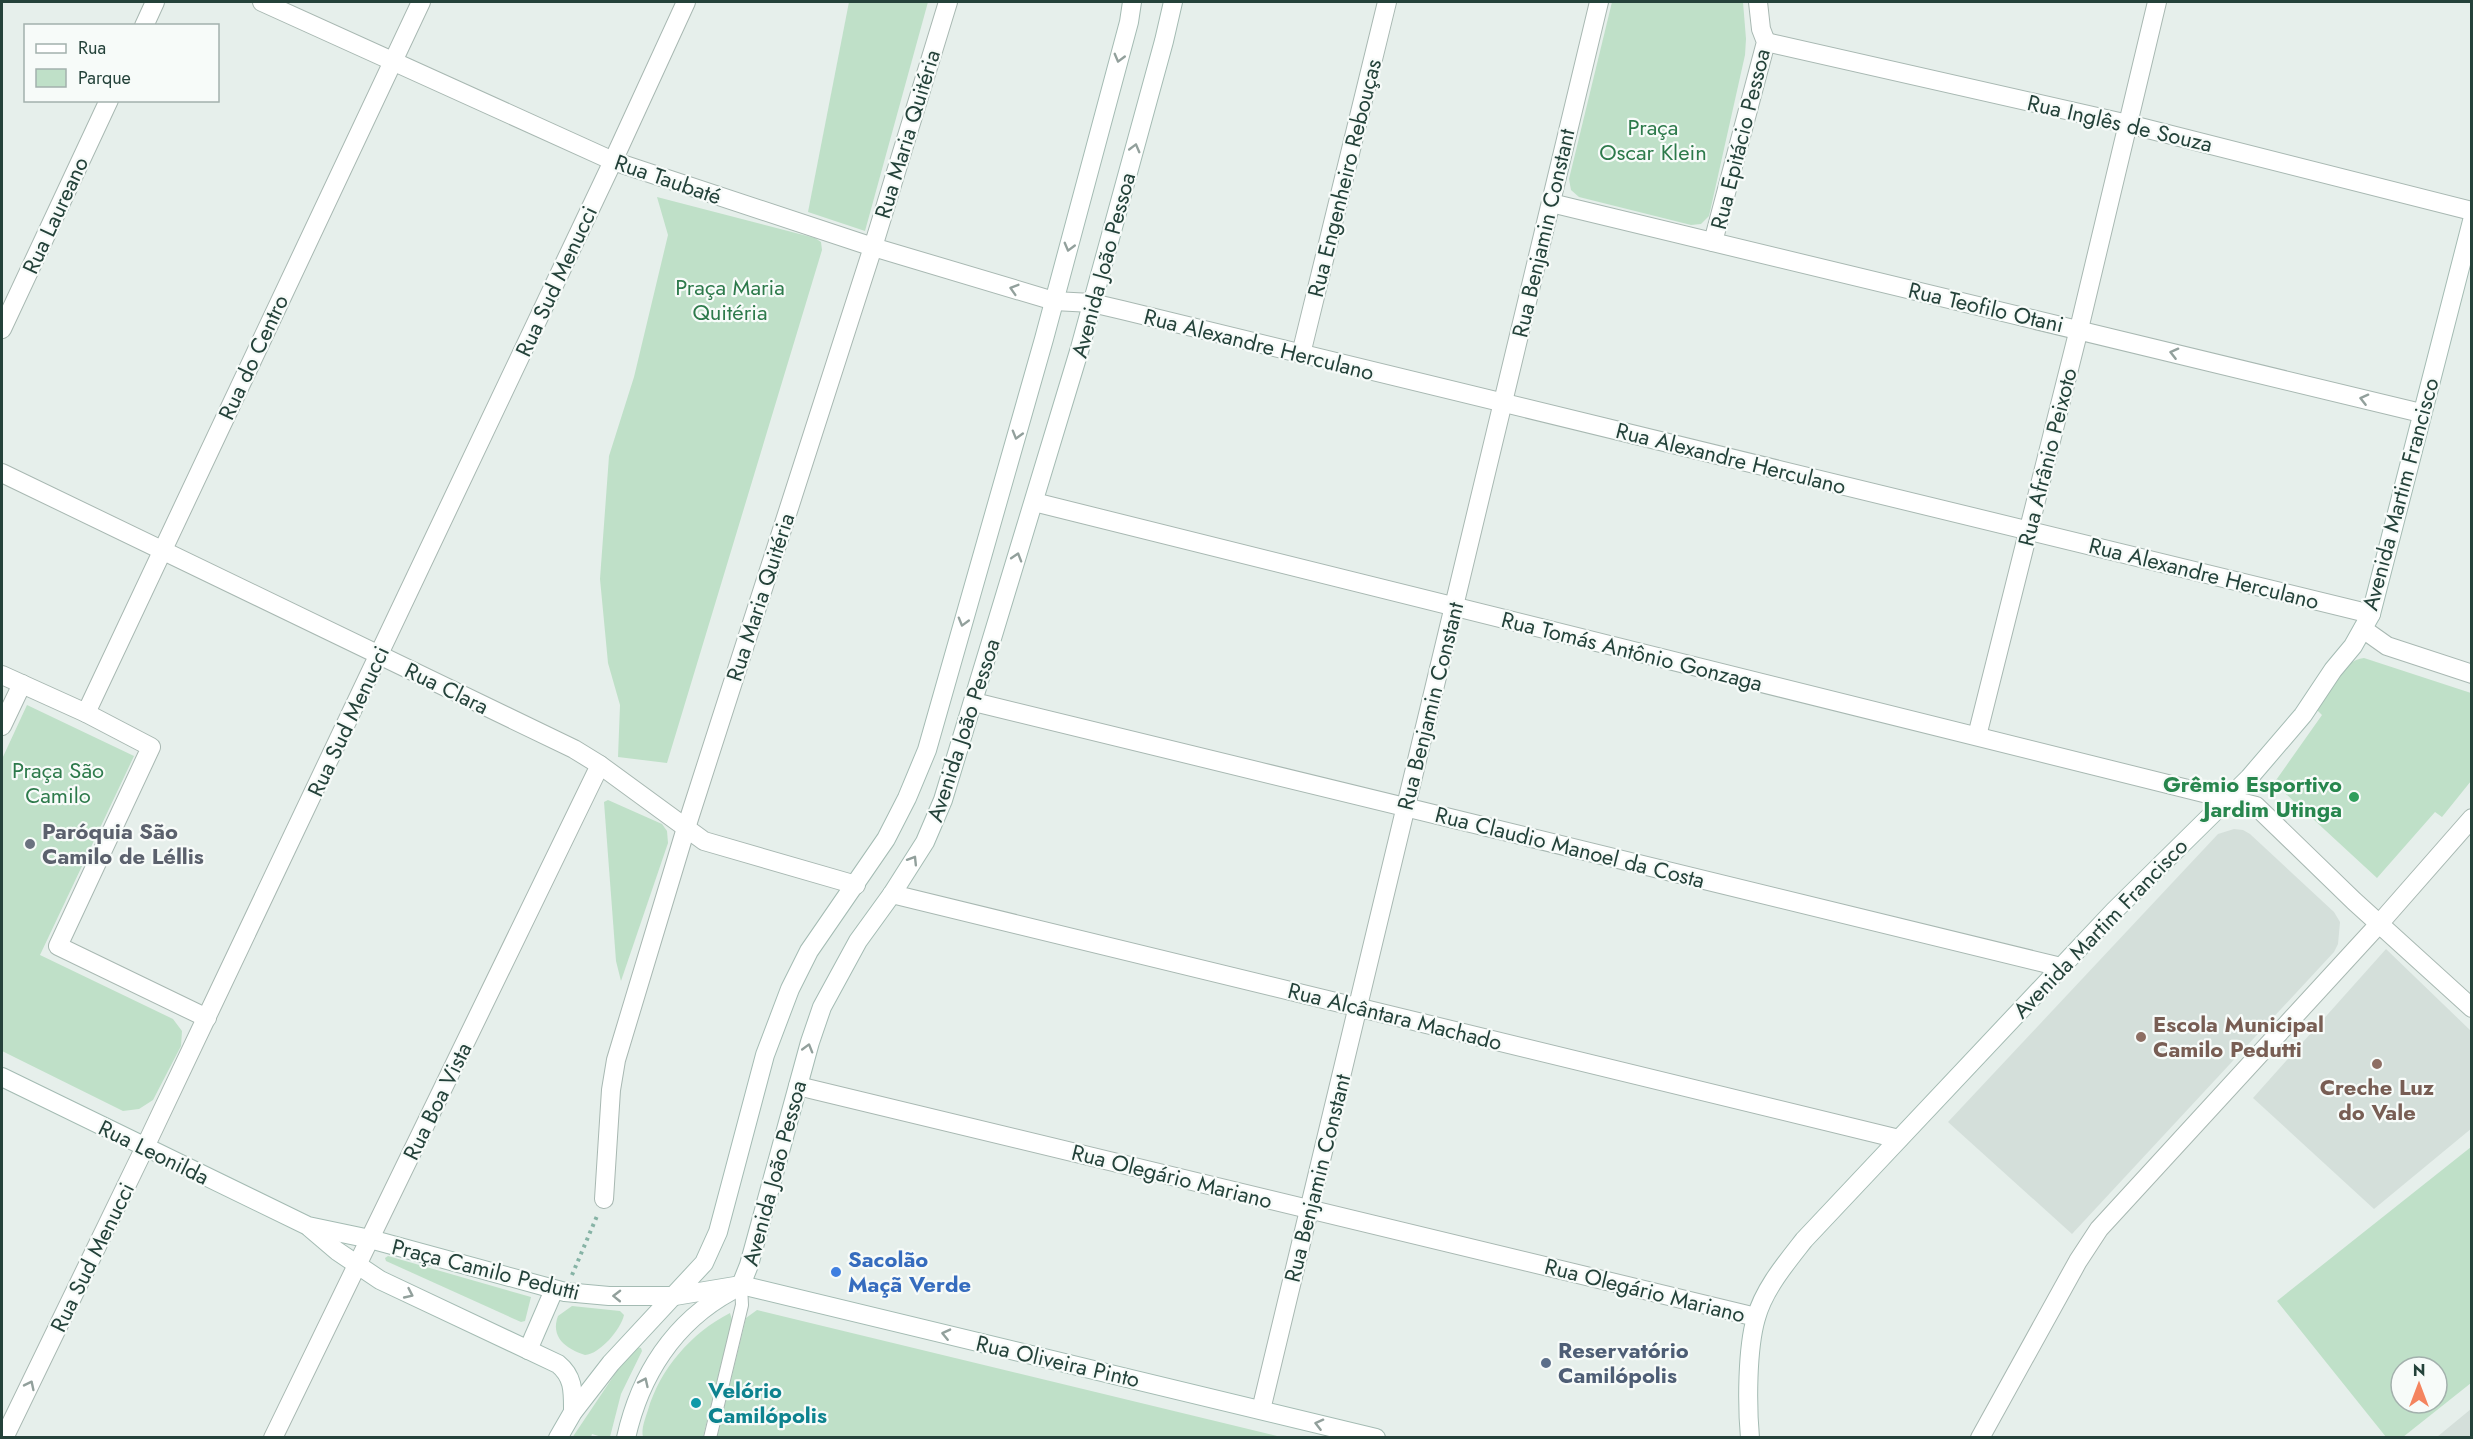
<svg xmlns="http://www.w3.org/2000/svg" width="2473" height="1439" font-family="Jost,sans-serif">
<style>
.built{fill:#d4dfda}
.green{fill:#bfe0c8;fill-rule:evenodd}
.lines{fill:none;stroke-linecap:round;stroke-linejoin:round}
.service-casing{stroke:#a8b8b2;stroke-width:14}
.pedestrian-casing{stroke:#a8b8b2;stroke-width:20}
.minor-casing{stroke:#a8b8b2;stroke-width:20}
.tertiary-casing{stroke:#a8b8b2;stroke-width:20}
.secondary-casing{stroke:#a4bbb3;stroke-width:20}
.path{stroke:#86b3a5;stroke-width:4;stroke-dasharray:3 4.5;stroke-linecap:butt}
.service{stroke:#fff;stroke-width:12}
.pedestrian{stroke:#fff;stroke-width:18}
.minor{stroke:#fff;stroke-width:18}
.tertiary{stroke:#fff;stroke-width:18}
.secondary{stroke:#fff;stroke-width:18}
.oneway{stroke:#92a09c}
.leisure-dot{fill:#2e9e5b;stroke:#f7fbf9;stroke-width:2}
.worship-dot{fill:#6b7280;stroke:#f7fbf9;stroke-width:2}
.education-dot{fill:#8d6e63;stroke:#f7fbf9;stroke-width:2}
.shop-dot{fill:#3f7fe0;stroke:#f7fbf9;stroke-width:2}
.service-dot{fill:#5c6f8a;stroke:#f7fbf9;stroke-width:2}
.culture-dot{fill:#0f9aa8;stroke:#f7fbf9;stroke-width:2}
.labels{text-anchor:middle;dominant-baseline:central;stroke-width:4.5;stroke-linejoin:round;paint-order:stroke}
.street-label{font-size:22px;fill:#24423a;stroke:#f7fbf9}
.park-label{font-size:22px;fill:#2d7a4b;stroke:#f7fbf9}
.leisure-label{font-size:22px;font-weight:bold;fill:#27864d;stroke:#f7fbf9;text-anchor:end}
.worship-label{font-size:22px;font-weight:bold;fill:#5b616d;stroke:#f7fbf9;text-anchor:start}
.education-label{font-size:22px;font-weight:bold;fill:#785e54;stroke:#f7fbf9;text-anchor:start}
.shop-label{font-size:22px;font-weight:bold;fill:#366cbe;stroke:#f7fbf9;text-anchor:start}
.service-label{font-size:22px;font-weight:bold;fill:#4e5e75;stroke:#f7fbf9;text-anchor:start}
.culture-label{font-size:22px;font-weight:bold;fill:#0d838f;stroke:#f7fbf9;text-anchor:start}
</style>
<rect width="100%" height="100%" fill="#e6efeb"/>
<!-- built -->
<g class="built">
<polygon points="2234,829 2243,830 2250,834 2334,912 2340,922 2338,944 2334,952 2072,1234 1948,1122 2218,834"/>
<polygon points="2386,949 2471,1031 2472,1128 2374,1209 2253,1098"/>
<polygon points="2471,1409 2471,1437 2437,1437"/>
</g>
<!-- green -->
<g class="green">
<polygon points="849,2 928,2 865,231 808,212"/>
<polygon points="1612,2 1743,2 1746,39 1745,55 1709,216 1701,224 1691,225 1579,197 1571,190 1569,179"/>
<polygon points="657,197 815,238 821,242 822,250 667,763 618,757 620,705 608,663 600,579 609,456 634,377 668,235"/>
<path d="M2364 658 2471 693V781L2442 817 2435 812 2377 878 2274 783 2322 715 2316 709C2328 692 2342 660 2364 658Z"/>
<polygon points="27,705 134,756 40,955 173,1019 182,1031 181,1046 153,1100 139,1109 123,1111 2,1051 2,759"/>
<polygon points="608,800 662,824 667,831 668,843 621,981 616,961 604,802"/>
<path d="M2471 1147V1383L2403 1437H2386L2277 1301ZM2401 1367H2437V1403H2401Z"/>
<polygon points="388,1256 531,1297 525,1321 521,1322 386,1261 385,1258"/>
<path d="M572 1306 620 1311 624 1315C621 1329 600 1354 585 1355 566 1349 550 1337 558 1316Z"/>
<polygon points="757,1310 1281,1437 717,1437 746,1318"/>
<path d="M730 1313 732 1320 703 1437H643C641 1429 645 1419 648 1410 660 1369 691 1333 730 1313Z"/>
<polygon points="637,1347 641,1348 642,1351 621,1394 610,1437 602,1437 592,1434 591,1437 572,1438 619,1368"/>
</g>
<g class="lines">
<defs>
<polyline id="service" points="710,1438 742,1305 741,1285"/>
<polyline id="pedestrian" points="86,713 151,747 58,946 207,1018"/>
<g id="minor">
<polyline points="144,26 155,2"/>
<polyline points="1766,42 2128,124 2472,211"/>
<polyline points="613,161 686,2"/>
<polyline points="1551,203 2421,413"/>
<polyline points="1713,242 1766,42 1761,29 1758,2"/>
<polyline points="2,329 109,100"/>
<polyline points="1301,354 1387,2"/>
<polyline points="2,473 574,749 600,765 704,841 856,885"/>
<polyline points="1034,502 2256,806 2354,901 2472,1008"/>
<polyline points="2363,629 2387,646 2472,674"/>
<polyline points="2,675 86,713 421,2"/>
<polyline points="974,702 2061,967"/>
<polyline points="2,726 22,684"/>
<polyline points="1977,736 2079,329 2157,2"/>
<polyline points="892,894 1899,1139"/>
<polyline points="798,1086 1756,1317"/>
<polyline points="604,1199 611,1090 616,1060 686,828 873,247 948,2"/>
<polyline points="1261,1410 1599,2"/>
<polyline points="273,1438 600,765"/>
<polyline points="1980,1438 2078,1261 2099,1229 2379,924 2472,818"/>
</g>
<g id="tertiary">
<polyline points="262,2 613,161 873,247 1054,301 1092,303 1122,310 2371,614"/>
<polyline points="4,1438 145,1147 613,161"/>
</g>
<g id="secondary">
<polyline points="2,1077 308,1226 370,1239 565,1292 609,1296 675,1296 741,1285 1376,1438"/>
<path d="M310 1228 337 1251 380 1280 558 1364C574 1377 573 1392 573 1412"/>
<polyline points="741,1285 749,1265 810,1042 822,1007 858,941 892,894 925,842 943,800 1080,348 1164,41 1173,2"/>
<polyline points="528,1350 554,1290"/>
<polyline points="558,1438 573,1412 611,1363 704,1263 718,1232 765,1055 790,989 809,951 886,839 907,798 927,750 1044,339 1129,22 1132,2"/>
<path d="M626 1438C640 1375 674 1322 731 1291"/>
<path d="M1750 1438C1747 1405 1747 1349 1756 1318 1764 1289 1786 1263 1804 1240L2114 911 2249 778 2303 715 2333 670 2353 646 2371 614 2472 221"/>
</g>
</defs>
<!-- service casing -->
<use href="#service" class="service-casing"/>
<!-- pedestrian casing -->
<use href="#pedestrian" class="pedestrian-casing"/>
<!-- minor casing -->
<use href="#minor" class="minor-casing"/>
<!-- tertiary casing -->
<use href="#tertiary" class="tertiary-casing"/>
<!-- secondary casing -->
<use href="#secondary" class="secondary-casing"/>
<!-- path -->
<polyline class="path" points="572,1275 597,1216"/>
<!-- service -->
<use href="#service" class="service"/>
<!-- pedestrian -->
<use href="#pedestrian" class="pedestrian"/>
<!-- minor -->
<use href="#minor" class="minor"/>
<!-- tertiary -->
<use href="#tertiary" class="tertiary"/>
<!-- secondary -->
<use href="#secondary" class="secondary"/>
</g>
<!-- one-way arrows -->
<defs><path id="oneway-chevron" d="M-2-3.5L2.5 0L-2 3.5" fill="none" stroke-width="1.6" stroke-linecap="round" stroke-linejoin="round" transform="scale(1.5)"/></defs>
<g class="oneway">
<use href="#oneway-chevron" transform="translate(1119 58) rotate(105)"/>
<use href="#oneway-chevron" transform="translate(1135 148) rotate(-75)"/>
<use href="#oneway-chevron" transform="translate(1069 247) rotate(105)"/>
<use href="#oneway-chevron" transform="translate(1014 289) rotate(-163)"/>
<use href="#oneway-chevron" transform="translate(2174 353) rotate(-166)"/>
<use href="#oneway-chevron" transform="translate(2364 399) rotate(-166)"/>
<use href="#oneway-chevron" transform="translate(1017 435) rotate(106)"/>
<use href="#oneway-chevron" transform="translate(1017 557) rotate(-73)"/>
<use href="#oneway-chevron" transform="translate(963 622) rotate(106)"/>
<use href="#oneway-chevron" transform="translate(913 860) rotate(-58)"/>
<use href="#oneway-chevron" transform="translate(808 1048) rotate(-74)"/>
<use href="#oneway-chevron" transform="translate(409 1294) rotate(25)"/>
<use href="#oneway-chevron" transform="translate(617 1296) rotate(-179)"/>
<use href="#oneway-chevron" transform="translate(946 1334) rotate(-167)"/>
<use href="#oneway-chevron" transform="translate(644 1382) rotate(-65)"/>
<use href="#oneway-chevron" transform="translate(30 1385) rotate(-64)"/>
<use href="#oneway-chevron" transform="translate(1319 1424) rotate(-166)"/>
</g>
<!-- markers -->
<circle class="leisure-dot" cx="2354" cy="797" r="6"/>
<circle class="worship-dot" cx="30" cy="844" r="6"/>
<g class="education-dot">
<circle cx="2141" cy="1037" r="6"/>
<circle cx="2377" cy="1064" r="6"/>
</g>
<circle class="shop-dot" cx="836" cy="1272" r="6"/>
<circle class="service-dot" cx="1546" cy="1363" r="6"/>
<circle class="culture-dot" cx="696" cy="1403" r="6"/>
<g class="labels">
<!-- street labels -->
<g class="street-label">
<text transform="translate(2120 123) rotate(13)">Rua Inglês de Souza</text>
<text transform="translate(907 134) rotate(-73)">Rua Maria Quitéria</text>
<text transform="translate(1740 139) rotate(-76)">Rua Epitácio Pessoa</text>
<text transform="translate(1344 178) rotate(-76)">Rua Engenheiro Rebouças</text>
<text transform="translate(668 179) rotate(19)">Rua Taubaté</text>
<text transform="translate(55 215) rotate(-65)">Rua Laureano</text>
<text transform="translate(1543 233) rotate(-77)">Rua Benjamin Constant</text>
<text transform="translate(1103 265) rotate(-75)">Avenida João Pessoa</text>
<text transform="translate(556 281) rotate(-65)">Rua Sud Menucci</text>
<text transform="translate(1986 307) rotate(13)">Rua Teofilo Otani</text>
<text transform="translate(1259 344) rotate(14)">Rua Alexandre Herculano</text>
<text transform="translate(253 357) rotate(-65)">Rua do Centro</text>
<text transform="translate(2047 457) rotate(-76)">Rua Afrânio Peixoto</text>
<text transform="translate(1731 458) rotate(14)">Rua Alexandre Herculano</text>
<text transform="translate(2400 494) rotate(-75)">Avenida Martim Francisco</text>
<text transform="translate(2204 573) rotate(14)">Rua Alexandre Herculano</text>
<text transform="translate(760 597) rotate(-72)">Rua Maria Quitéria</text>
<text transform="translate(1632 651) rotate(14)">Rua Tomás Antônio Gonzaga</text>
<text transform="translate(447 688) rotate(26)">Rua Clara</text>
<text transform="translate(1430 706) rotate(-76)">Rua Benjamin Constant</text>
<text transform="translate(348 721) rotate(-65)">Rua Sud Menucci</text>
<text transform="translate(963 730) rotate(-72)">Avenida João Pessoa</text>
<text transform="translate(1570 847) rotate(14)">Rua Claudio Manoel da Costa</text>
<text transform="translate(2100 928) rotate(-46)">Avenida Martim Francisco</text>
<text transform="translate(1395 1016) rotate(14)">Rua Alcântara Machado</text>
<text transform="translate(437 1101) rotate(-64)">Rua Boa Vista</text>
<text transform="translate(154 1152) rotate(26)">Rua Leonilda</text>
<text transform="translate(774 1173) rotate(-75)">Avenida João Pessoa</text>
<text transform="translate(1172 1176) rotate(14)">Rua Olegário Mariano</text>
<text transform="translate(1317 1178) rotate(-76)">Rua Benjamin Constant</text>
<text transform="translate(92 1257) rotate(-64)">Rua Sud Menucci</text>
<text transform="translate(486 1269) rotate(14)">Praça Camilo Pedutti</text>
<text transform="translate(1645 1290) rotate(14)">Rua Olegário Mariano</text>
<text transform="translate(1058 1361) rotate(13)">Rua Oliveira Pinto</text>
</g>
<!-- park labels -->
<g class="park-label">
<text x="1653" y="127">Praça<tspan x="1653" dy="25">Oscar Klein</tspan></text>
<text x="730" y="287">Praça Maria<tspan x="730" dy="25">Quitéria</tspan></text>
<text x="58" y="770">Praça São<tspan x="58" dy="25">Camilo</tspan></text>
</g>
<!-- leisure labels -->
<g class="leisure-label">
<text x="2342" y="784">Grêmio Esportivo<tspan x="2342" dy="25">Jardim Utinga</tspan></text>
</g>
<!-- worship labels -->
<g class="worship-label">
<text x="42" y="831">Paróquia São<tspan x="42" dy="25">Camilo de Léllis</tspan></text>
</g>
<!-- education labels -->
<g class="education-label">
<text x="2153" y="1024">Escola Municipal<tspan x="2153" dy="25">Camilo Pedutti</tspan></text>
<text x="2377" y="1087" text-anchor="middle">Creche Luz<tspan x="2377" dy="25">do Vale</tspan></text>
</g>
<!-- shop labels -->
<g class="shop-label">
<text x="848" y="1259">Sacolão<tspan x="848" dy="25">Maçã Verde</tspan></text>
</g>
<!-- service labels -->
<g class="service-label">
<text x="1558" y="1350">Reservatório<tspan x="1558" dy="25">Camilópolis</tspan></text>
</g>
<!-- culture labels -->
<g class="culture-label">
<text x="708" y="1390">Velório<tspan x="708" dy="25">Camilópolis</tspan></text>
</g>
</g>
<!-- border -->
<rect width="2473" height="1439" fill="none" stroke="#24423a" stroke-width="6"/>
<!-- legend -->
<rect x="24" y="24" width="195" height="78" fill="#f7fbf9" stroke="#a3b1ad" stroke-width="1.5"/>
<rect x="36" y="44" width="30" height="9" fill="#ffffff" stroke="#a3b1ad" stroke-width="1.5"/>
<text x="78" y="54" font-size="18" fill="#24423a">Rua</text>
<rect x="36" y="69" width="30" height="18" fill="#bfe0c8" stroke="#a3b1ad" stroke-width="1.5"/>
<text x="78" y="84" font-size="18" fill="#24423a">Parque</text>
<!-- north arrow -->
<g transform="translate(2419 1385)"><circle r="28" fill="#f7fbf9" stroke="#a3b1ad" stroke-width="1.5"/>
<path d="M0-4.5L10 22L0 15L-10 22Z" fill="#f4845f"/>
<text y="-9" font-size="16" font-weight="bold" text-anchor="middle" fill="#24423a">N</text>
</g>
</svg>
